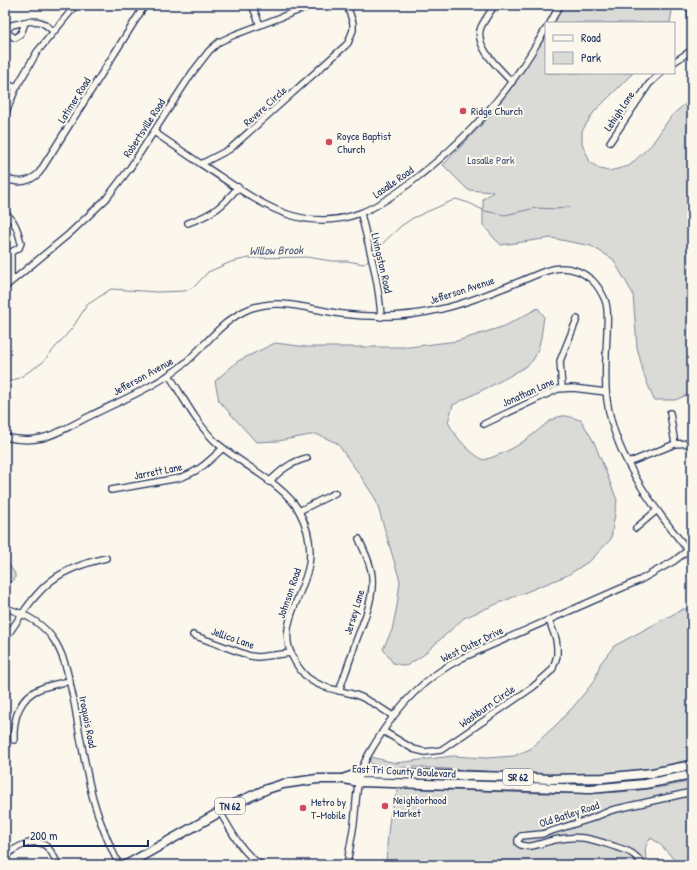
<svg xmlns="http://www.w3.org/2000/svg" width="697" height="870" font-family="'Patrick Hand',sans-serif">
<style>
.green{fill:#dadad7;stroke:#7a849a}
.lines{fill:none;stroke-linecap:round;stroke-linejoin:round}
.stream{stroke:#747e96;stroke-width:1}
.minor-casing{stroke:#1b2f5e;stroke-width:8}
.highway-casing{stroke:#1b2f5e;stroke-width:11}
.minor{stroke:#fbf7ec;stroke-width:5.5}
.highway{stroke:#fbf7ec;stroke-width:8}
.poi-dot{fill:#d1495b;stroke:#fbf7ec;stroke-width:1.5}
.labels{text-anchor:middle;dominant-baseline:central;stroke-width:4;stroke-linejoin:round;paint-order:stroke}
.shield{fill:#fbf7ec;stroke:#5e6b89;stroke-width:1}
.shield-label{font-size:10px;font-weight:bold;fill:#1b2f5e}
.street-label{font-size:11px;fill:#1b2f5e;stroke:#fbf7ec}
.poi-label{font-size:11px;fill:#1b2f5e;stroke:#fbf7ec;text-anchor:start}
.park-label{font-size:11px;fill:#415176;stroke:#fbf7ec}
.water-label{font-size:12px;font-style:italic;fill:#47577a;stroke:#fbf7ec}
</style>
<rect width="100%" height="100%" fill="#fbf7ec"/>
<filter id="ink" filterUnits="userSpaceOnUse"><feTurbulence type="fractalNoise" baseFrequency=".025" numOctaves="2"/><feDisplacementMap in="SourceGraphic" scale="8" xChannelSelector="R" yChannelSelector="G"/><feConvolveMatrix kernelMatrix="1 2 1 2 8 2 1 2 1" color-interpolation-filters="sRGB"/></filter>
<g filter="url(#ink)">
<!-- green -->
<g class="green">
<polygon points="564,5 675,5 672,10 670,23 553,23"/>
<polygon points="546,34 546,73 633,73 594,112 582,131 582,143 590,162 600,169 609,171 629,166 652,144 672,115 689,101 692,101 692,393 675,400 654,400 644,375 637,347 633,294 613,259 591,246 551,238 501,245 495,239 483,225 483,199 493,192 468,190 443,165 492,114 495,107 506,95"/>
<path d="M538 308 544 316C542 330 541 347 533 360 528 369 466 398 453 405L448 422C458 440 466 449 483 460 499 456 515 448 528 438 539 431 549 418 562 416 568 415 575 419 581 420L594 442 617 500 611 539 591 560 568 575 499 603 464 618 422 656 406 666 393 663 383 649 392 630 397 606 400 581 376 500 362 478 337 443 316 434 278 441 256 442 219 401 215 381 238 361 275 343 307 347H409L457 341 505 326Z"/>
<polygon points="5,558 15,574 15,579 11,582 5,584"/>
<polygon points="683,609 692,609 692,759 656,768 621,773 570,776 413,767 377,768 369,761 370,757 396,763 453,756 486,758 514,756 530,749 557,724 574,706 595,680 600,664 614,646"/>
<path d="M692 781V865H679L660 844 651 838C643 847 644 854 650 865H386C387 848 388 799 401 788 437 790 472 790 508 792 571 794 630 796 692 781Z"/>
</g>
<g class="lines">
<!-- stream -->
<g class="stream">
<polyline points="373,255 385,241 401,226 413,218 456,199 469,203 485,211 505,215 536,208 556,209 570,207"/>
<polyline points="5,383 19,378 42,363 73,327 87,305 111,289 157,292 185,291 195,286 208,272 231,262 249,258 306,257 332,261 347,261 364,264 370,258"/>
</g>
<defs>
<g id="minor">
<polyline points="252,5 260,25"/>
<path d="M495 5C490 12 485 19 481 27 473 46 500 69 512 82"/>
<polyline points="691,5 692,20"/>
<path d="M25 22C23 29 22 35 15 38L9 34 7 30 12 25Z"/>
<path d="M25 22C39 20 42 21 53 31"/>
<polyline points="550,23 560,5"/>
<polyline points="674,62 692,50"/>
<polyline points="5,83 16,88"/>
<polyline points="5,115 16,88 37,52 76,5"/>
<polyline points="154,132 201,164 230,149 345,46 348,43 353,30 353,23 347,5"/>
<polyline points="610,142 649,84 661,73"/>
<path d="M201 164C228 181 260 206 290 215 343 231 381 207 420 175 459 145 492 110 520 70 529 57 537 43 546 29"/>
<path d="M5 178C18 184 29 183 39 173L145 5"/>
<path d="M5 213C15 220 18 231 21 243L19 248 11 252V281"/>
<path d="M361 214C369 248 379 281 381 317"/>
<path d="M188 223C213 214 222 207 238 187"/>
<polyline points="5,287 69,234 106,199 130,168 192,73 209,51 219,42 234,35 313,5"/>
<path d="M169 375C184 399 197 425 218 444 241 464 285 485 299 511 308 528 312 545 309 564 304 595 277 624 292 656 296 664 301 672 308 678 322 689 340 690 356 695 370 700 381 708 393 716"/>
<polyline points="562,388 560,361 577,319"/>
<polyline points="670,413 675,444"/>
<polyline points="484,424 558,389 573,388 606,392"/>
<path d="M5 437C18 440 29 441 42 438 59 434 75 423 90 416 122 400 157 386 185 363 206 345 222 320 249 309 281 297 311 310 342 314 375 318 409 317 441 309 469 303 495 291 521 281 534 276 548 268 562 268 573 268 584 273 592 280 598 286 602 293 605 300 609 310 607 322 607 333 606 352 605 371 606 390 610 452 654 509 692 555"/>
<polyline points="628,463 675,444 692,443"/>
<path d="M269 482C281 470 291 462 307 458"/>
<path d="M111 490 179 478C199 472 209 461 223 448"/>
<polyline points="299,511 335,493"/>
<polyline points="636,528 656,511"/>
<path d="M5 608C60 623 65 658 75 707 79 732 84 758 89 782 95 812 106 838 119 865"/>
<polyline points="193,635 250,656 258,657 291,653"/>
<path d="M5 639C19 619 32 596 51 581 65 570 89 562 106 558"/>
<path d="M339 691C345 674 351 658 356 641 364 620 374 599 372 576 371 563 364 551 359 539"/>
<polyline points="383,731 413,749 425,752 441,750 466,733 533,687 550,672 553,668 557,656 557,647 556,639 549,620"/>
<path d="M14 740C13 719 19 696 42 688 51 685 60 683 70 681"/>
<path d="M220 812C232 832 241 852 261 865"/>
<path d="M5 857C14 848 34 836 46 846 52 851 55 858 58 865"/>
<path d="M347 865C349 851 352 837 354 823 356 807 356 790 360 774 363 762 370 752 376 742 399 704 424 678 462 658L640 580 674 561 692 547"/>
<path d="M643 865C636 854 629 851 616 847 592 839 580 834 554 840 543 842 527 851 518 843V840L521 836 542 834 590 819 612 810 692 792"/>
</g>
<g id="highway">
<polyline points="345,778 360,773 514,777 549,779 603,778 652,773 692,765"/>
<polyline points="126,865 236,803 267,789 283,784 317,779 344,779 359,782 590,789 645,784 692,775"/>
</g>
</defs>
<!-- minor casing -->
<use href="#minor" class="minor-casing"/>
<!-- highway casing -->
<use href="#highway" class="highway-casing"/>
<!-- minor -->
<use href="#minor" class="minor"/>
<!-- highway -->
<use href="#highway" class="highway"/>
</g>
</g>
<!-- markers -->
<g class="poi-dot">
<circle cx="463" cy="111" r="4"/>
<circle cx="329" cy="142" r="4"/>
<circle cx="385" cy="806" r="4"/>
<circle cx="303" cy="808" r="4"/>
</g>
<g class="labels">
<!-- shield labels -->
<g class="shield">
<rect x="503" y="769" width="30" height="16" rx="3"/>
<rect x="215" y="798" width="30" height="16" rx="3"/>
</g>
<g class="shield-label">
<text x="518" y="777">SR 62</text>
<text x="230" y="806">TN 62</text>
</g>
<!-- street labels -->
<g class="street-label">
<text transform="translate(74 100) rotate(-58)">Latimer Road</text>
<text transform="translate(265 106) rotate(-42)">Revere Circle</text>
<text transform="translate(619 111) rotate(-56)">Lehigh Lane</text>
<text transform="translate(144 128) rotate(-57)">Robertsville Road</text>
<text transform="translate(393 182) rotate(-35)">Lasalle Road</text>
<text transform="translate(382 263) rotate(77)">Livingston Road</text>
<text transform="translate(462 290) rotate(-18)">Jefferson Avenue</text>
<text transform="translate(143 376) rotate(-29)">Jefferson Avenue</text>
<text transform="translate(528 392) rotate(-24)">Jonathan Lane</text>
<text transform="translate(158 471) rotate(-11)">Jarrett Lane</text>
<text transform="translate(289 593) rotate(-71)">Johnson Road</text>
<text transform="translate(354 612) rotate(-73)">Jersey Lane</text>
<text transform="translate(233 638) rotate(19)">Jellico Lane</text>
<text transform="translate(472 644) rotate(-26)">West Outer Drive</text>
<text transform="translate(487 706) rotate(-35)">Washburn Circle</text>
<text transform="translate(88 722) rotate(79)">Iroquois Road</text>
<text transform="translate(404 771) rotate(3)">East Tri County Boulevard</text>
<text transform="translate(569 814) rotate(-18)">Old Batley Road</text>
</g>
<!-- poi labels -->
<g class="poi-label">
<text x="471" y="111">Ridge Church</text>
<text x="337" y="136">Royce Baptist<tspan x="337" dy="13">Church</tspan></text>
<text x="393" y="800">Neighborhood<tspan x="393" dy="13">Market</tspan></text>
<text x="311" y="802">Metro by<tspan x="311" dy="13">T-Mobile</tspan></text>
</g>
<!-- park labels -->
<g class="park-label">
<text x="491" y="160">Lasalle Park</text>
</g>
<!-- water labels -->
<g class="water-label">
<text transform="translate(276 250) rotate(-1)">Willow Brook</text>
</g>
</g>
<!-- margin -->
<rect width="697" height="870" fill="none" stroke="#fbf7ec" stroke-width="20"/>
<rect x="10" y="10" width="677" height="850" fill="none" stroke="#1b2f5e" stroke-width="1.5" filter="url(#ink)"/>
<!-- legend -->
<rect x="545" y="22" width="130" height="52" fill="#fbf7ec" stroke="#a1a7b3"/>
<rect x="553" y="35" width="20" height="6" fill="#fbf7ec" stroke="#a1a7b3"/>
<text x="581" y="42" font-size="12" fill="#1b2f5e">Road</text>
<rect x="553" y="52" width="20" height="12" fill="#dadad7" stroke="#a1a7b3"/>
<text x="581" y="62" font-size="12" fill="#1b2f5e">Park</text>
<!-- scale -->
<path d="M24 840v6h124v-6" fill="none" stroke="#1b2f5e" stroke-width="2"/>
<text x="30" y="840" font-size="12" fill="#1b2f5e" stroke="#fbf7ec" stroke-width="3" paint-order="stroke">200 m</text>
</svg>
